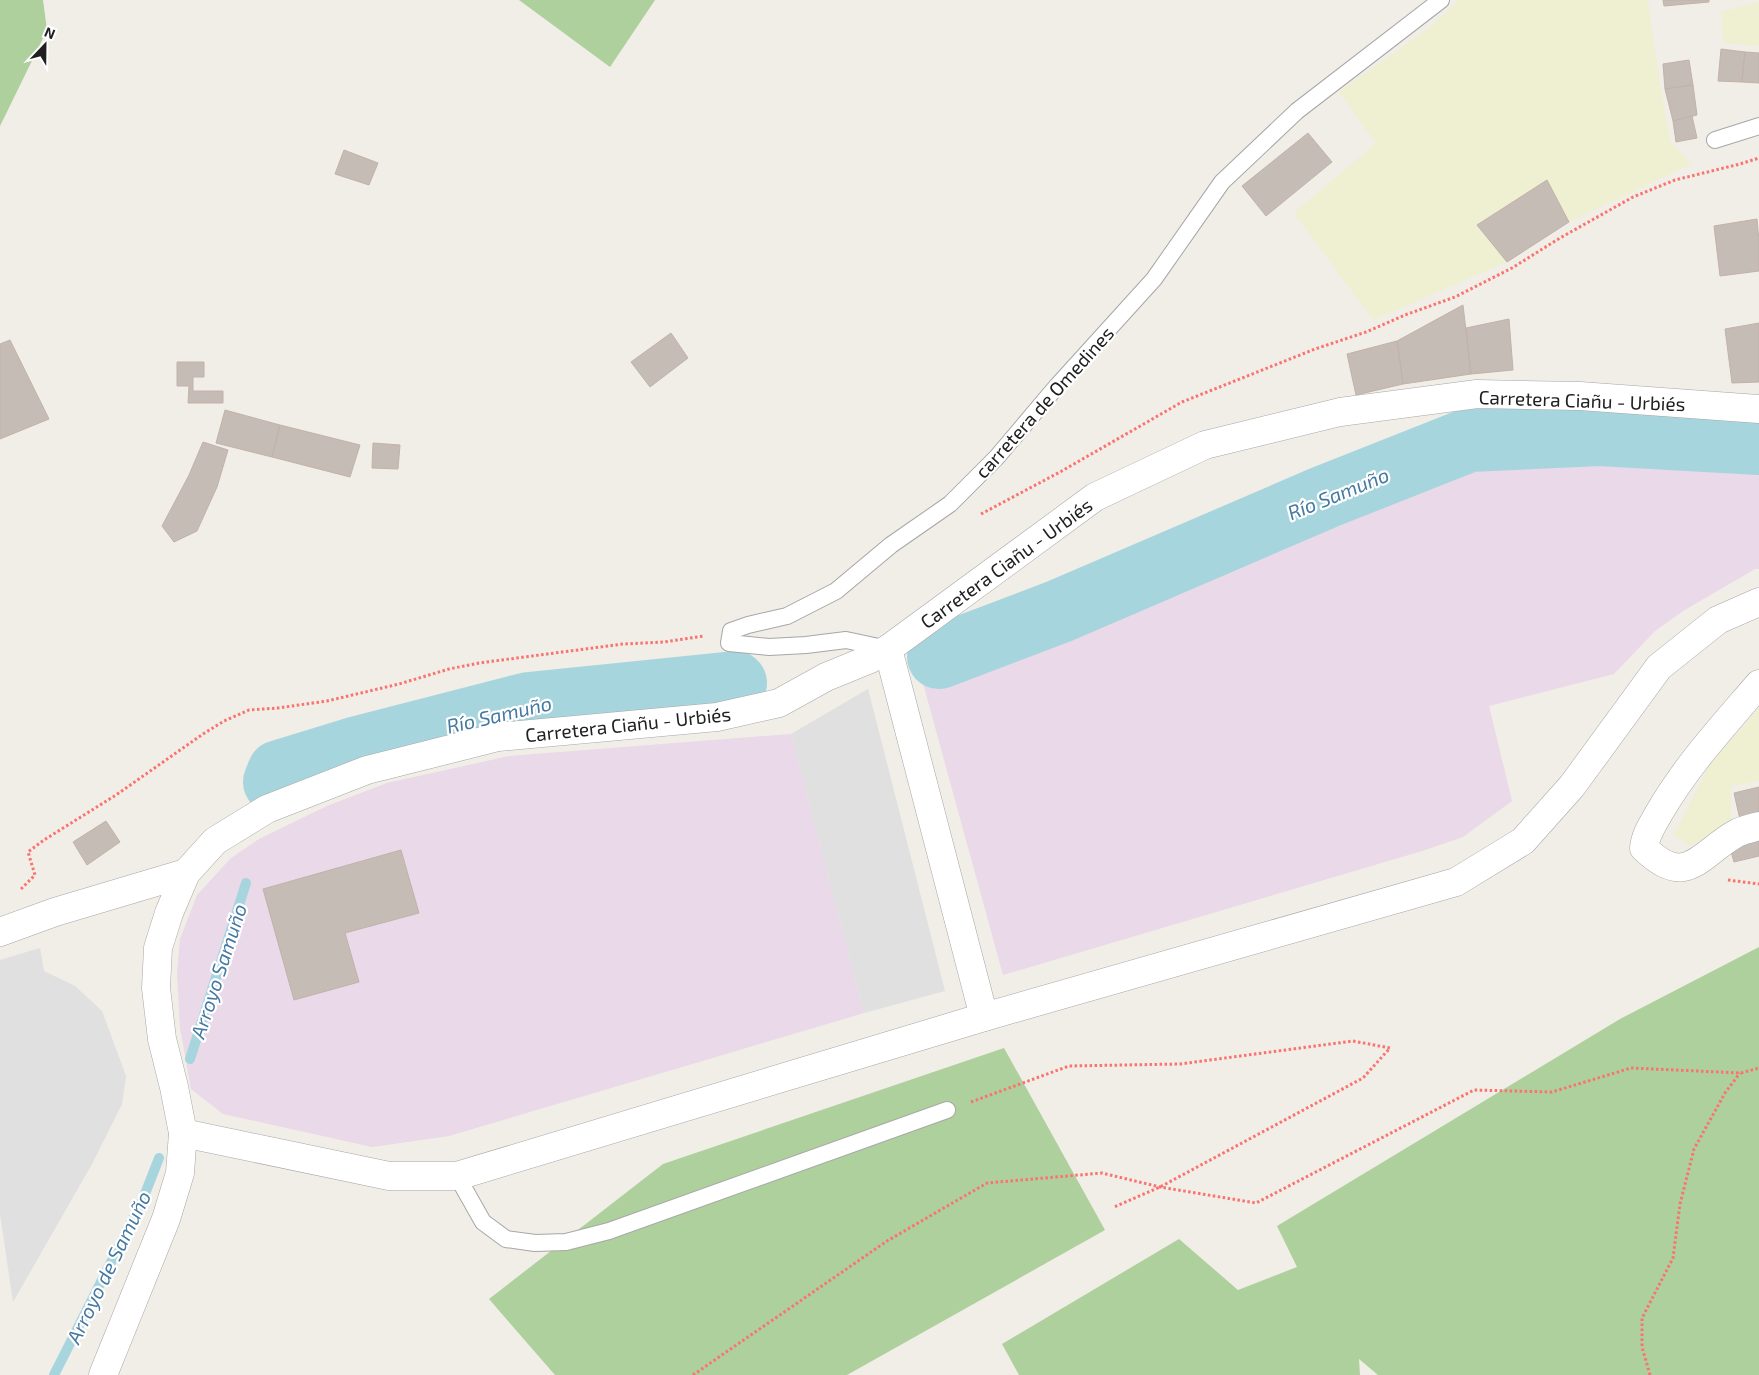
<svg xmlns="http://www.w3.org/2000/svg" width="1759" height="1375" font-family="'Exo 2',sans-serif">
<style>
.industrial{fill:#ead9e8}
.farmland{fill:#efefd2}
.forest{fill:#aed09c}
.parking{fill:#e0e0e0}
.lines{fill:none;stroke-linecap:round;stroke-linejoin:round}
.stream{stroke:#a7d5de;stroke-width:10}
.river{stroke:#a7d5de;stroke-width:64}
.building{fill:#c5bcb6;stroke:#c2b2a9}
.service-casing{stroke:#a7a7a7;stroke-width:18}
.minor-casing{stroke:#a7a7a7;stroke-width:29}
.tertiary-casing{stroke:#a7a7a7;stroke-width:29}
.path{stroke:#fa736f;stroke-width:3;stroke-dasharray:2.5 2.5;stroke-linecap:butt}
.service{stroke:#fff;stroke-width:16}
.minor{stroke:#fff;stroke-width:28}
.tertiary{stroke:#fff;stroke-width:28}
.labels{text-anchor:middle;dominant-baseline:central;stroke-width:4.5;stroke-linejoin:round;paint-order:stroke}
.street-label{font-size:19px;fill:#202020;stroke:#fff}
.water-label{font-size:20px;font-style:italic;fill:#4679a1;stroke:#fff}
</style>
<rect width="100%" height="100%" fill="#f1ede7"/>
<!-- industrial -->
<g class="industrial">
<polygon points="1606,447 1759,457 1759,569 1755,569 1683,611 1655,631 1614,674 1489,706 1512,801 1463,837 1422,851 1003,975 921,676 1059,624 1467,451"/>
<polygon points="791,734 864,1013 449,1136 372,1147 223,1114 191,1089 180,1028 177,972 180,939 197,895 231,858 259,839 327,806 387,783 509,756"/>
</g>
<!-- farmland -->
<g class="farmland">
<polygon points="1459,0 1648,0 1657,66 1670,141 1691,164 1569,222 1507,262 1373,320 1294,213 1376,143 1339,92 1428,29"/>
<polygon points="1759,2 1759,46 1724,43 1721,12"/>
<polygon points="1759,709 1759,781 1731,786 1731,824 1690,846 1674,835 1712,760"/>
</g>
<!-- forest -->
<g class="forest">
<polygon points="0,0 43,0 47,30 0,126"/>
<polygon points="519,0 655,0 610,67"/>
<polygon points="1759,947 1759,1375 1378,1375 1359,1359 1360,1375 1019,1375 1002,1344 1179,1239 1238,1290 1297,1267 1277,1226 1620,1019"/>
<polygon points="1004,1048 1105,1230 847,1375 555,1375 489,1299 663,1164"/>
</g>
<!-- parking -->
<g class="parking">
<polygon points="868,689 945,991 864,1013 791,734"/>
<polygon points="40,948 44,971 75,986 102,1011 126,1076 122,1104 92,1164 13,1302 0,1214 0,960"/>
</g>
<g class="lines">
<!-- stream -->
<g class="stream">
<polyline points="190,1059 246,883"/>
<polyline points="54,1375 143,1199 159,1158"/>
</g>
<!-- river -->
<g class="river">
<polyline points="939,657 1060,611 1325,497 1469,440 1599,434 1759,443"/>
<polyline points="275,782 279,772 354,749 529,704 735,683"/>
</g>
</g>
<!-- building -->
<g class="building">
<polygon points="1663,0 1709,0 1709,2 1664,6"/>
<polygon points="1721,49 1745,52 1742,82 1718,81"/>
<polygon points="1745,52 1759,53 1759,83 1742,82"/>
<polygon points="1689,60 1693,85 1665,89 1663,64"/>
<polygon points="1693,85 1697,115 1673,121 1665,89"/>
<polygon points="1692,116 1697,138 1676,142 1673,121"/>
<polygon points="1308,133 1332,162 1266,216 1242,186"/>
<polygon points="344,150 378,163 369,185 335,174"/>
<polygon points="1547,180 1569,222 1507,262 1477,225"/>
<polygon points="1757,219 1759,241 1759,271 1720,276 1714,226"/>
<polygon points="1463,305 1471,374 1403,384 1397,341"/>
<polygon points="1509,319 1513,370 1471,374 1466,328"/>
<polygon points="1759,323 1759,382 1732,383 1725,329"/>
<polygon points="671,333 688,358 650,387 631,362"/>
<polygon points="10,340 49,419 0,439 0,344"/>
<polygon points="1397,341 1403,384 1356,395 1347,354"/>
<polygon points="177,362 204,362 204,377 193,377 193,391 223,391 223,403 188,403 189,386 177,386"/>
<polygon points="225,410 280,425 272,457 216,443"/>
<polygon points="280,425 360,445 350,477 272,457"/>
<polygon points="203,442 228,450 217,487 197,531 174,542 162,526 189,475"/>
<polygon points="373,443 400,445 398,469 372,468"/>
<polygon points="1759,787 1759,820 1741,824 1734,793"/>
<polygon points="106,821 120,842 87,865 73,842"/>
<polygon points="1759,836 1759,856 1734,862 1729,844"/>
<polygon points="401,850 419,913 345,933 359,982 294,1000 263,889"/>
</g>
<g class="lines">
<defs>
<g id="service">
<polyline points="1715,140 1759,126"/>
<polyline points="888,649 846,640 806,645 769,647 729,643 731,631 748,625 787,616 836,591 891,545 950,504 997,457 1057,386 1154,279 1222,182 1297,111 1441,0"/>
<polyline points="457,1176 483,1222 506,1239 535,1243 566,1242 609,1231 947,1110"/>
</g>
<g id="minor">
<polyline points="888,649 984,1017"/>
<path d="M1759 684C1724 725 1686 766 1659 813 1653 824 1645 835 1644 848 1687 890 1699 854 1737 833 1743 830 1752 828 1759 826"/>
<polyline points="0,932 55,912 186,873"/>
<polyline points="183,1133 389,1176 457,1176 984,1017 1456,882 1523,841 1572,786 1659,667 1718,620 1759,602"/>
</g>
<polyline id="tertiary" points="103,1375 166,1219 180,1173 183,1133 174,1087 162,1039 156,988 158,948 169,913 186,873 215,841 267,809 367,770 498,737 717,717 779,703 826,677 870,659 888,649 1095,497 1205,445 1340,412 1477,394 1580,396 1759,409"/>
</defs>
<!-- service casing -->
<use href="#service" class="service-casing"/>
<!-- minor casing -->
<use href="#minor" class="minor-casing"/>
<!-- tertiary casing -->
<use href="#tertiary" class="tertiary-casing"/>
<!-- path -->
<g class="path">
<polyline points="981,514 1060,472 1182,402 1315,349 1366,332 1405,315 1455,297 1512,268 1560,238 1633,197 1675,180 1740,164 1759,158"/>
<polyline points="1728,880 1759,884"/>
<polyline points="21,889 35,875 28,852 44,840 116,795 203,734 224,721 249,710 278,708 327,701 399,684 449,669 479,663 623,644 664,642 704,636"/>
<polyline points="971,1102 1069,1066 1180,1064 1353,1041 1390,1048 1363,1078 1160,1187 1114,1207"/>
<polyline points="693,1375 887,1241 987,1183 1102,1173 1160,1187 1256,1203 1474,1090 1552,1092 1631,1068 1741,1073 1759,1068"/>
<polyline points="1650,1375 1642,1347 1642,1318 1673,1258 1680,1204 1694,1149 1725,1093 1740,1073"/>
</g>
<!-- service -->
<use href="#service" class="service"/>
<!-- minor -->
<use href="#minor" class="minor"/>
<!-- tertiary -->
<use href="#tertiary" class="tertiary"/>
</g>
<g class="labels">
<!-- street labels -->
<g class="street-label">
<text transform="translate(1582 400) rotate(2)">Carretera Ciañu - Urbiés</text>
<text transform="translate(1044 402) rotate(-48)">carretera de Omedines</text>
<text transform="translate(1006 563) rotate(-36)">Carretera Ciañu - Urbiés</text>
<text transform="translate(628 724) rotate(-6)">Carretera Ciañu - Urbiés</text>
</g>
<!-- water labels -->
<g class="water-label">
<text transform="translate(1338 493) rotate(-22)">Río Samuño</text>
<text transform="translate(499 714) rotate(-13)">Río Samuño</text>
<text transform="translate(218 971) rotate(-72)">Arroyo Samuño</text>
<text transform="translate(108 1267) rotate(-64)">Arroyo de Samuño</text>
</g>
</g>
<!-- north arrow -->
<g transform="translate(45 45) rotate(22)" stroke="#ffffff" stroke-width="4" paint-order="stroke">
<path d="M0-4L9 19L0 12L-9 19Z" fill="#202020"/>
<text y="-8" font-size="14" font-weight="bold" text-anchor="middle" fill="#202020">N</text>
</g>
</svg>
